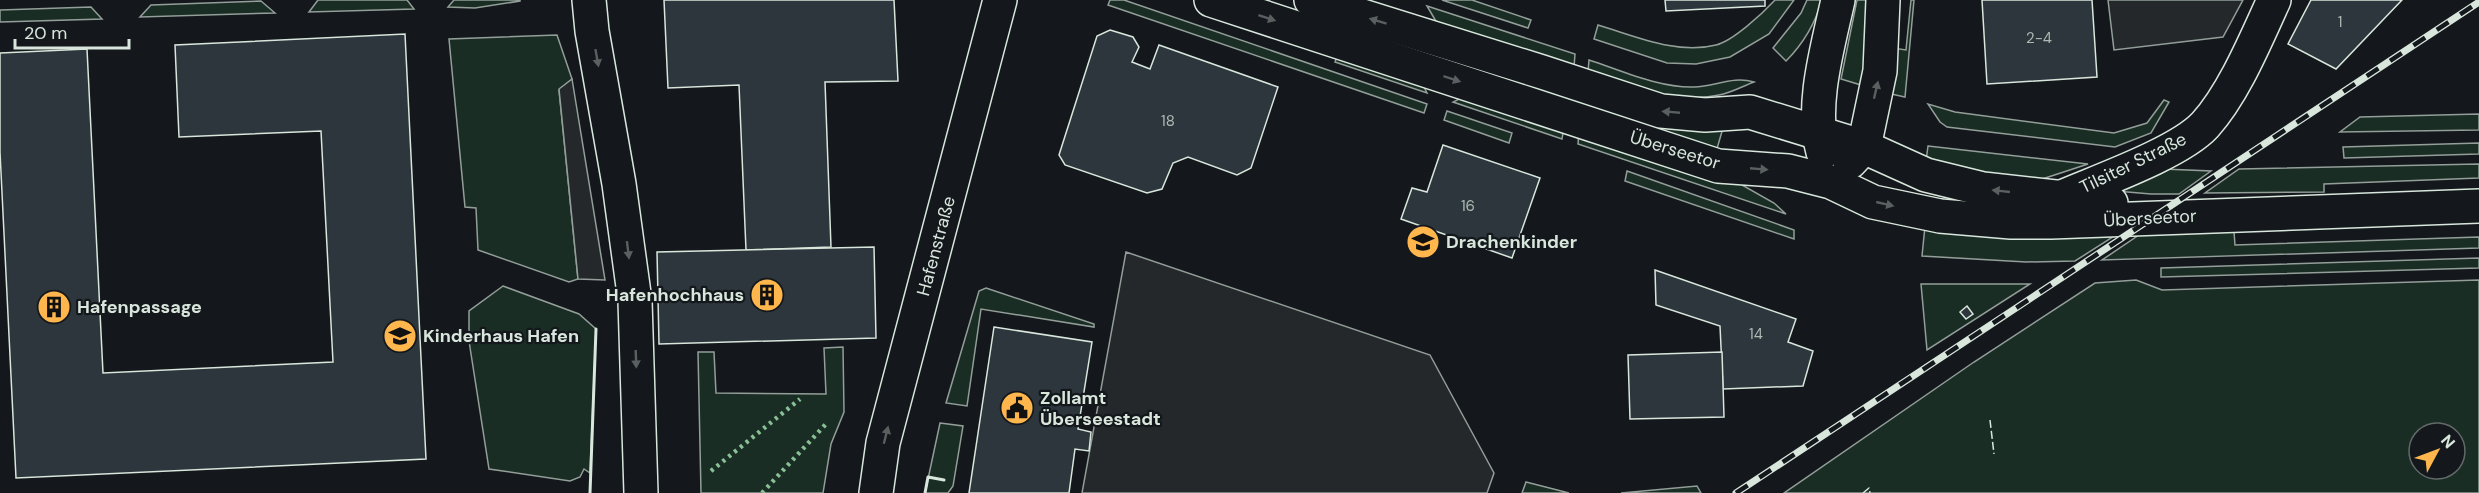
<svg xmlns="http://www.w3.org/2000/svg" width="2479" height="493" font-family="'DM Sans',sans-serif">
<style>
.green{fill:#1a2d24;stroke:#939e99;stroke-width:1.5;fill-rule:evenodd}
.parking{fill:#24282b;stroke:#939e99;stroke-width:1.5}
.building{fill:#2c363c;stroke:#d8e6dc;stroke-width:1.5}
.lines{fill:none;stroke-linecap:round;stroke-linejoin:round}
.minor-casing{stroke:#d8e6dc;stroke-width:36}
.minor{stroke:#14181c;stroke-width:33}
.rail-casing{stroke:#d8e6dc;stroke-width:7}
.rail{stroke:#14181c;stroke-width:4.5;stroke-dasharray:14;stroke-linecap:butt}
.hedge{stroke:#8ac095;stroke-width:4.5;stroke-dasharray:3 4.5;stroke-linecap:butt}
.fence{stroke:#d8e6dc;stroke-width:1.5;stroke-dasharray:8 3;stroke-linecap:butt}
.wall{stroke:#d8e6dc;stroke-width:3}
.oneway{fill:#59605f}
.labels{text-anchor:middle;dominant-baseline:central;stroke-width:4.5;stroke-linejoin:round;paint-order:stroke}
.number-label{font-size:15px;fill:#adbab4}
.street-label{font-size:18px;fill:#d8e6dc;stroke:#14181c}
.poi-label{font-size:18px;font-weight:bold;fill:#d8e6dc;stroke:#14181c;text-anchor:start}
</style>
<rect width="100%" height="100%" fill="#14181c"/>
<!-- green -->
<g class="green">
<polygon points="318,0 407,0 414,9 309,12"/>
<polygon points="454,0 520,0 520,1 475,8 448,7"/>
<polygon points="1110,0 1124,0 1427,104 1424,113 1108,5"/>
<polygon points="1442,0 1472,0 1531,20 1528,28"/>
<path d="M1775 0H1794L1769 34 1730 57 1696 64 1667 63 1594 39 1598 25C1635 36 1677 55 1716 45 1733 41 1763 13 1775 0Z"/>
<path d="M1807 0H1822C1815 24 1804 43 1786 61L1773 48 1801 13Z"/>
<polygon points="1857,0 1872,0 1870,47 1861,85 1841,79"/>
<polygon points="1911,0 1914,0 1905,97 1891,94 1893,48 1906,50"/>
<polygon points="261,1 275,13 140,17 151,5"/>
<polygon points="1427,6 1575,54 1574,67 1437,23"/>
<polygon points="91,7 102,19 0,22 0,10"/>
<polygon points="557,35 572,79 559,90 578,279 569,282 478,250 476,208 465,207 449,39"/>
<polygon points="1339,51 1419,77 1427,93 1335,62"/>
<path d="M1589 60C1623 71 1659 88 1694 87 1716 86 1733 76 1754 82 1743 86 1731 93 1719 95 1673 105 1632 86 1588 72Z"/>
<polygon points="1469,94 1564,126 1562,139 1453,102"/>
<polygon points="1584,96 1723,128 1716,152 1583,107"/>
<polygon points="2164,100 2169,102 2151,133 2115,147 1947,127 1940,122 1928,104 1955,112 2114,133 2147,123"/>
<polygon points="1447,111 1512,133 1509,143 1444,120"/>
<polygon points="2479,114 2479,130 2340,132 2360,117"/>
<polygon points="1579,129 1735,181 1774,203 1786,214 1578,144"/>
<polygon points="2479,143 2479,154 2344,158 2343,147"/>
<polygon points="1928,146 2088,164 2027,184 1926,161"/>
<polygon points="2479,164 2479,178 2324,184 2324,192 2205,193 2239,169"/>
<polygon points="2163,169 2211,171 2179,194 2151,194 2104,190"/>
<polygon points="1627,171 1794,230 1794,239 1625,181"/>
<polygon points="1925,226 2116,235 2075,261 2026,262 1922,256"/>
<polygon points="2234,232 2235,245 2479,237 2479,248 2102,260 2139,235"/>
<polygon points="2479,258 2479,268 2161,277 2161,268"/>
<path d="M2136 280 2162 290 2479 280V493H1784L1974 362 2095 283ZM2419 433H2455V469H2419Z"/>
<polygon points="1921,284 2030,284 1927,350"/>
<polygon points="503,286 579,314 596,329 590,473 584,469 580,477 570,481 489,469 469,341 469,311"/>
<polygon points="986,288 1094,324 1094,327 981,309 967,406 946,403 979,291"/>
<polygon points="843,347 844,412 831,444 823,493 701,493 698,352 714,352 716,393 826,394 824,348"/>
<polygon points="940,423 963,426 953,486 948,493 925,493"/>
<polygon points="1526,482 1569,493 1522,493"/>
<polygon points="1697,486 1701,493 1621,493"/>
</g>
<!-- parking -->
<g class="parking">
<polygon points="2108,0 2243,0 2223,37 2114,50"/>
<polygon points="572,79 605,280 578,279 559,89"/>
<polygon points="1126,252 1430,355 1494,473 1487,493 1082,493"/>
</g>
<!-- building -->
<g class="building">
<polygon points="664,0 894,0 898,81 825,82 831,247 746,250 739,85 668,88"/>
<polygon points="1665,0 1765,0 1765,6 1666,11"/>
<polygon points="1982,0 2092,0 2097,77 1987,84"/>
<polygon points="2311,0 2402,0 2336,69 2288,44"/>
<polygon points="1110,30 1133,37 1139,47 1132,62 1150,69 1159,45 1278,87 1251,168 1237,175 1188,157 1173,163 1162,189 1147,193 1065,165 1059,155 1097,36"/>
<polygon points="405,34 426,459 16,478 0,152 0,53 87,49 103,373 333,362 321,131 179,137 175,45"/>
<polygon points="1443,145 1540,178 1512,258 1401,219 1412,188 1427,192"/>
<polygon points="874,247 876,338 659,344 657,252"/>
<polygon points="1655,270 1796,319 1788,342 1813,351 1803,386 1723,389 1720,326 1656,305"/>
<polygon points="1967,306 1973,314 1966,319 1960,312"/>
<polygon points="994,327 1092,342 1078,429 1091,432 1089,451 1075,449 1069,493 969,493"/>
<polygon points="1722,352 1724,417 1630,419 1628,355"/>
</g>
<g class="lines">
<defs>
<g id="minor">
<polyline points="589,0 592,31 619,184 635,301 641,493"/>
<polyline points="1211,0 1718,166 1788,171 1831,182 1873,202 1940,216 2011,222 2051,222 2479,206"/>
<polyline points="1311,0 1542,72 1661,111 1705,115 1750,112 1864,147 1926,175 1983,189 2111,203"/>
<path d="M1823 152C1810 106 1828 46 1838 0"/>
<polyline points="1850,162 1864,147 1880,71 1883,0"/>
<path d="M2062 197C2099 181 2179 153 2205 125 2234 93 2256 39 2274 0"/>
<polyline points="876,493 883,443 1000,0"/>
</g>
</defs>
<!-- minor casing -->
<use href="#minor" class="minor-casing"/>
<!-- minor -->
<use href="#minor" class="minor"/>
<defs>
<polyline id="rail" points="1736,493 2479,2"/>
</defs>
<!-- rail casing -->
<use href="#rail" class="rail-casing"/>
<!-- rail -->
<use href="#rail" class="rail"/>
<!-- hedge -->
<g class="hedge">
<polyline points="711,471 800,399"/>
<polyline points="762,493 826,424"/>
</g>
<!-- fence -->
<g class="fence">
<polyline points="1990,420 1994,454"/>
<polyline points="1863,493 1869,488 1870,493"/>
</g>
<!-- wall -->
<g class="wall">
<polyline points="590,493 596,329"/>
<polyline points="925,493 928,477 944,480"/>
</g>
</g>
<!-- one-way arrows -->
<defs><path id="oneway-solid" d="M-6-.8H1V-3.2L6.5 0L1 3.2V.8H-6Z" transform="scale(1.5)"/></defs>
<g class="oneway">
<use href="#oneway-solid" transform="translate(1267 18) rotate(18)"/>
<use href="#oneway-solid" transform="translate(1378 21) rotate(-163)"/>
<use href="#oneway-solid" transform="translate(597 58) rotate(80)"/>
<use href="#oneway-solid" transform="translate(1452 79) rotate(18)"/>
<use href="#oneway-solid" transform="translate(1876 90) rotate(-77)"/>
<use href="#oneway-solid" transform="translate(1671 112) rotate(-175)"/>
<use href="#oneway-solid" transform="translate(1759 169) rotate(5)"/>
<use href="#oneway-solid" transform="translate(2001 191) rotate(-174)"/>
<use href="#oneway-solid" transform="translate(1885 204) rotate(13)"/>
<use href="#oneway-solid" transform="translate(628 250) rotate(83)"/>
<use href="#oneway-solid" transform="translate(636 359) rotate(88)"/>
<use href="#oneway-solid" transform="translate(886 435) rotate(-76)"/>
</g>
<!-- icons -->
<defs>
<symbol id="school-disc" viewBox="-11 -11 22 22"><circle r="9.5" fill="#ffb74d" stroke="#14181c"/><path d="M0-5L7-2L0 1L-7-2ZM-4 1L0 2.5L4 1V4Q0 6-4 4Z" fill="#111"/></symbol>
<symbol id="building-disc" viewBox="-11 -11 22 22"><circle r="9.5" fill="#ffb74d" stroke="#14181c"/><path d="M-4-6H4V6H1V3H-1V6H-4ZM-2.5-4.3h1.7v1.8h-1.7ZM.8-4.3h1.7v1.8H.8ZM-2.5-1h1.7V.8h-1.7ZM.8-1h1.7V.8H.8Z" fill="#111"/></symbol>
<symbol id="civic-disc" viewBox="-11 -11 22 22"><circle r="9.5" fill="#ffb74d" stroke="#14181c"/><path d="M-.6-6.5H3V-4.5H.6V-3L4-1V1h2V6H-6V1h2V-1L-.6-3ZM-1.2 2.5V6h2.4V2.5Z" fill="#111"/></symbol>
</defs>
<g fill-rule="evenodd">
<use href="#school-disc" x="1404" y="223" width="38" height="38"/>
<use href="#building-disc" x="748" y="276" width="38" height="38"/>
<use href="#building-disc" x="35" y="288" width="38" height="38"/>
<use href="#school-disc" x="381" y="317" width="38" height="38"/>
<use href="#civic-disc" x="998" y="389" width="38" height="38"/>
</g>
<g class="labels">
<!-- number labels -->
<g class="number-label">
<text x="2340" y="22">1</text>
<text x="2039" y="38">2-4</text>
<text x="1168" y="121">18</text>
<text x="1468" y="206">16</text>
<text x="1756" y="334">14</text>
</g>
<!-- street labels -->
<g class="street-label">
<text transform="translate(1675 150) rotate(17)">Überseetor</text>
<text transform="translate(2133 163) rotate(-26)">Tilsiter Straße</text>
<text transform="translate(2150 218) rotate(-3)">Überseetor</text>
<text transform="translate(936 246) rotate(-75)">Hafenstraße</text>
</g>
<!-- poi labels -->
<g class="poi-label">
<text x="1446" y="242">Drachenkinder</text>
<text x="744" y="295" text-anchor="end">Hafenhochhaus</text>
<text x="77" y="307">Hafenpassage</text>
<text x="423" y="336">Kinderhaus Hafen</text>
<text x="1040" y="398">Zollamt<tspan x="1040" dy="21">Überseestadt</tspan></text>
</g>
</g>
<!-- north arrow -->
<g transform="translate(2437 451) rotate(49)"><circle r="28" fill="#14181c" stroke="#626a69" stroke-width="1.5"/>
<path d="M0-4.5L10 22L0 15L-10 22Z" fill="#ffb74d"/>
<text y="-9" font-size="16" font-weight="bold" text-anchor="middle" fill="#d8e6dc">N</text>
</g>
<!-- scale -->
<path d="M15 39v9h114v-9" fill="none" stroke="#d8e6dc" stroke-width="3"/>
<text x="24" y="39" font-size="18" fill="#d8e6dc" stroke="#14181c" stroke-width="4.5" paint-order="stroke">20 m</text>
</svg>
